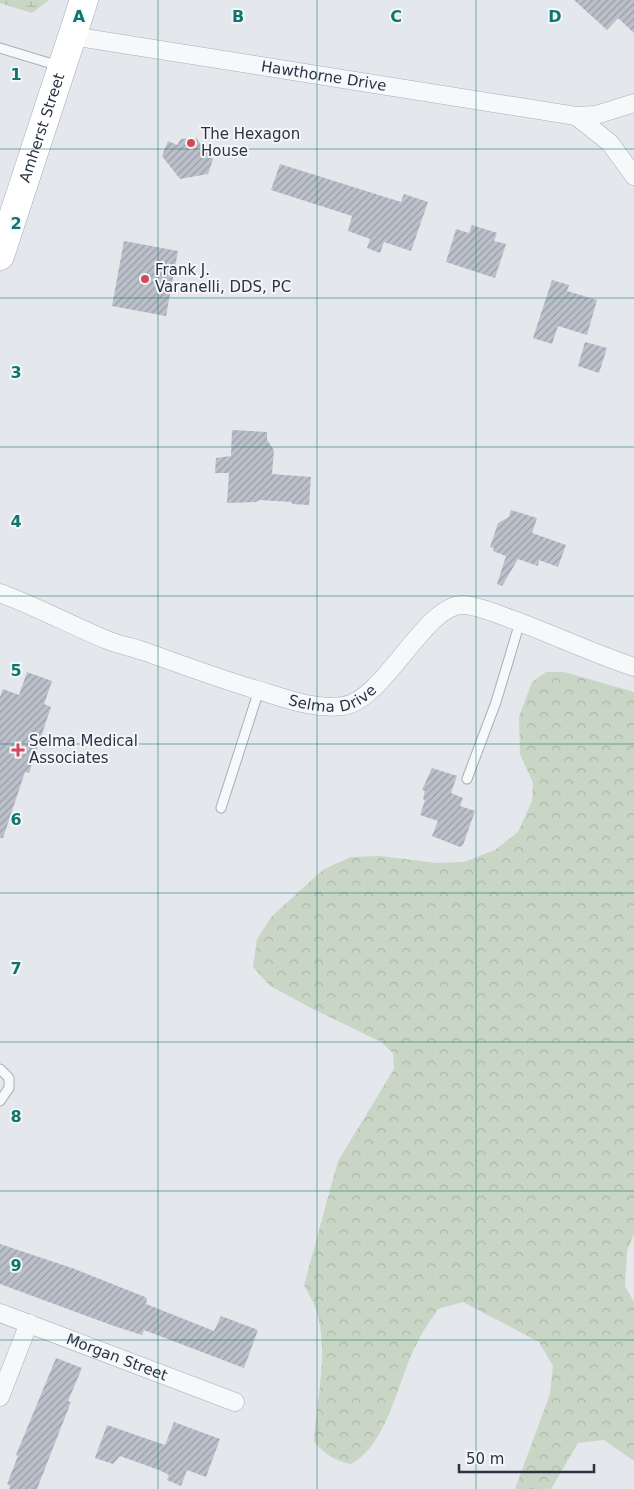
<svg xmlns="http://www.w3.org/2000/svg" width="634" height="1489" font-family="'DejaVu Sans',sans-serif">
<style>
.forest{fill:url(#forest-crowns)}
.wetland{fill:url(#wetland-marsh)}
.building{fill:url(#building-hatch)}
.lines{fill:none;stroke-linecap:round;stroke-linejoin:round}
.service-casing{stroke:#a9aeb7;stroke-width:11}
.minor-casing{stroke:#a9aeb7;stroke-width:19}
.primary-casing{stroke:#a3abb8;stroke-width:29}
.service{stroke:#f7f8fa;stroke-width:9}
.minor{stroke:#f7f8fa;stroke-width:18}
.primary{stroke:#fff;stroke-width:28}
.grid{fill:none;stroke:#0f766e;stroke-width:1;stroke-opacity:0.55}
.poi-dot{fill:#d1495b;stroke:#f4f6f9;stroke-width:2}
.labels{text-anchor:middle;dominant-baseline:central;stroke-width:4;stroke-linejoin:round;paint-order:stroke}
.street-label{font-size:15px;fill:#2b3445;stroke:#f4f6f9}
.poi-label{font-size:15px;fill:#2b3445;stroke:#f4f6f9;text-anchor:start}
.grid-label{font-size:16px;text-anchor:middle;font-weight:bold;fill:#0f766e;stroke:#f4f6f9;stroke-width:4;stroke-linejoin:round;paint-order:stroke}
</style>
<defs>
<pattern id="forest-crowns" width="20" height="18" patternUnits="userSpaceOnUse" patternTransform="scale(1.25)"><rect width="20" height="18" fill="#c9d6c5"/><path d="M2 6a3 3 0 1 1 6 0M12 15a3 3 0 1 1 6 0" fill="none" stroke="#adb8ab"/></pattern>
<pattern id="wetland-marsh" width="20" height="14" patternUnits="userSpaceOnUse" patternTransform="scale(1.25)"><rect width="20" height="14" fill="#c9d6c5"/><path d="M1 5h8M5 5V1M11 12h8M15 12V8" fill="none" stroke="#adb8ab"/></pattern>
<pattern id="building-hatch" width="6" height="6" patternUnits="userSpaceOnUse" patternTransform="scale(1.25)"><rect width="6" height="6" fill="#bbc0ca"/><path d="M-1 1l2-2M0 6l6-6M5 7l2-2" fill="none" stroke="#989da6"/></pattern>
</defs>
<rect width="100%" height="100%" fill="#e4e7ec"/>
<!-- forest -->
<path class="forest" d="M546 672H564L634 692V1234L627 1251 625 1286 634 1302V1461L604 1440 578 1443 551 1489H515L550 1394 553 1366 539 1342 463 1302 438 1309C431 1320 422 1332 416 1345 398 1379 388 1445 351 1464 335 1461 325 1454 314 1442 316 1401 329 1354 317 1313 315 1303 308 1294 304 1285L338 1161 394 1069 393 1053 381 1042 311 1008 270 986 253 967 257 939 272 916 324 869 351 857 381 856 436 863 464 862 495 850 518 832 532 801 533 783 520 754 519 717 532 682Z"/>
<!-- wetland -->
<polygon class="wetland" points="0,0 49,0 32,13 0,3"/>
<!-- building -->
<g class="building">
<polygon points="574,0 634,0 634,33 618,18 607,30"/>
<polygon points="196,138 213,159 208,174 180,179 162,156 168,141 177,145 181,139"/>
<polygon points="280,164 401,202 404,194 428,202 411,251 384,242 380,253 367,248 370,239 348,231 352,216 271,190"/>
<polygon points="472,225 497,233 494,241 506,244 495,278 446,262 456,229 469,233"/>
<polygon points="124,241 178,251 166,316 112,306"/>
<polygon points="552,280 569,285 567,291 597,300 587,335 558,326 552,344 533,338"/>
<polygon points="585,342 607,348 599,373 578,366"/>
<polygon points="232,430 267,432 267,440 274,450 272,474 311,477 309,505 292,504 292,502 259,500 256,502 227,503 229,473 215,473 216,458 231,456"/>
<polygon points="511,510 537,518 532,533 566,545 558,567 539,560 538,566 518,559 502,586 497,584 506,556 493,551 494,548 490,547 498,523 509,517"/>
<polygon points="27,672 52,681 44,704 51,707 29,773 25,772 3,838 0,838 0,697 3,689 19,695"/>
<polygon points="432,768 457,776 451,793 463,798 460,806 475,811 463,845 460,847 432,836 438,821 420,815 425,800 423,799 425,791 422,790"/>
<polygon points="0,1244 72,1268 145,1297 147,1299 146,1304 214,1331 221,1316 258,1330 244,1368 144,1330 142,1335 111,1325 0,1284"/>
<polygon points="56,1358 82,1368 68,1401 71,1402 37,1489 9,1489 10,1485 7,1484 18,1456 16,1455"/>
<polygon points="174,1422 220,1439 206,1477 187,1470 181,1486 167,1480 169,1475 159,1470 120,1456 113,1464 95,1458 107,1425 165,1445"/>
</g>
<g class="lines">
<defs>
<g id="service">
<polyline points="0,48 59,66"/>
<polyline points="467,779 496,702 520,622"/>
<polyline points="221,808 259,690"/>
<polyline points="0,1069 9,1078 9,1088 0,1101"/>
</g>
<g id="minor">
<path id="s1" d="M72 36 576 116 596 115 634 103"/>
<polyline points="576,116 610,143 634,176"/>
<path id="s2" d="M0 593C37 607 71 625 107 640 119 645 132 647 143 651 180 664 217 678 254 689 282 697 313 710 343 706 385 700 426 602 464 605 480 606 496 614 511 619 552 634 592 653 634 667"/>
<path id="s3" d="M0 1313 235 1402"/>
<polyline points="0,1397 29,1323"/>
</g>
<g id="primary">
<path id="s4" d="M0 256 84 0"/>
</g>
</defs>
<!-- service casing -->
<use href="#service" class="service-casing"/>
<!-- minor casing -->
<use href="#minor" class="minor-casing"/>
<!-- primary casing -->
<use href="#primary" class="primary-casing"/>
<!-- service -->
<use href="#service" class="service"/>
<!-- minor -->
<use href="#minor" class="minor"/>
<!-- primary -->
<use href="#primary" class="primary"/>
</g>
<!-- grid -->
<path class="grid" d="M158 0V1489M317 0V1489M476 0V1489M0 149H634M0 298H634M0 447H634M0 596H634M0 744H634M0 893H634M0 1042H634M0 1191H634M0 1340H634"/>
<!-- markers -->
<g class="poi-dot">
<circle cx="191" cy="143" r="5"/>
<circle cx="145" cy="279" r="5"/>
<path d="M15.5 742.5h5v5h5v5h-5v5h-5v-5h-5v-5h5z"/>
</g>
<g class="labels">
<!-- street labels -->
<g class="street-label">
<text stroke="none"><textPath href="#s1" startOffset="255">Hawthorne Drive</textPath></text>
<text stroke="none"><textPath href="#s4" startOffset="135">Amherst Street</textPath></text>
<text stroke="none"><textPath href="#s2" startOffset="354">Selma Drive</textPath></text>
<text stroke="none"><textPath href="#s3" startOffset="125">Morgan Street</textPath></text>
</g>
<!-- poi labels -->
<g class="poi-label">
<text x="201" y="134">The Hexagon<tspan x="201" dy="17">House</tspan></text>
<text x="155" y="270">Frank J.<tspan x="155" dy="17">Varanelli, DDS, PC</tspan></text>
<text x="29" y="741">Selma Medical<tspan x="29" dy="17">Associates</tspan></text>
</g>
</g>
<g class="grid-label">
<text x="79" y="22">A</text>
<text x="238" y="22">B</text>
<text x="396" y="22">C</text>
<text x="555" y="22">D</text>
<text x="16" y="80">1</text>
<text x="16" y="229">2</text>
<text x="16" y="378">3</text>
<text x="16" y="527">4</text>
<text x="16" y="676">5</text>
<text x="16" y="825">6</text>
<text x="16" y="974">7</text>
<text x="16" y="1122">8</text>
<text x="16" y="1271">9</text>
</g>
<!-- scale -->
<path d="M459 1464v8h135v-8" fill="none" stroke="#2b3445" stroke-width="2.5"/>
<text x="466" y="1464" font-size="15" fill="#2b3445" stroke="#f4f6f9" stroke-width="4" paint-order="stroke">50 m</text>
</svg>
